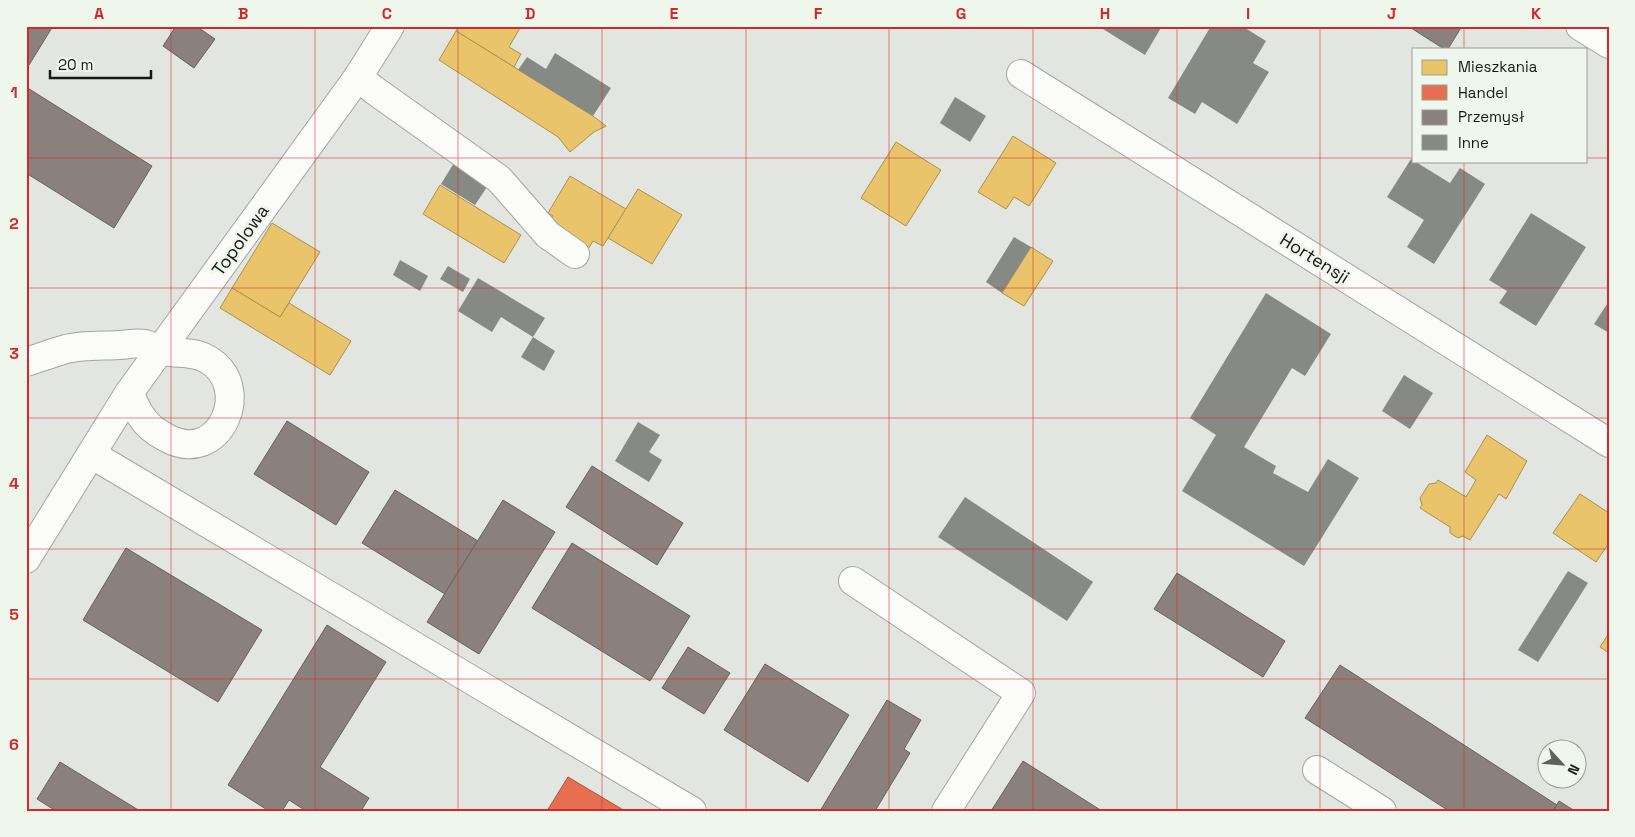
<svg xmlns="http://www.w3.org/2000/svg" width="1635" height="837" font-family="'Space Grotesk',sans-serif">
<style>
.homes{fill:#e9c46a;stroke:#aa9150}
.shops{fill:#e76f51;stroke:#a8553f}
.industry{fill:#8a817c;stroke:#67625d}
.building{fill:#878985}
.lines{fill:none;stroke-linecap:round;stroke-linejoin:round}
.minor-casing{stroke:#a3a5a1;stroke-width:30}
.minor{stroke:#fbfbfa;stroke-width:28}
.grid{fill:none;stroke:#d62828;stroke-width:1;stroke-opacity:0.55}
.labels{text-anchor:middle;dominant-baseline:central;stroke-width:5;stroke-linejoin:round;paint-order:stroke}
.street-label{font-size:18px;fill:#161915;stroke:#eff6eb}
.neatline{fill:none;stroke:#d62828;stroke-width:2}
.grid-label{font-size:16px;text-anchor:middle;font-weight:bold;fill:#d62828}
</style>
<rect width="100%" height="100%" fill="#e3e6e0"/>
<!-- homes -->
<g class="homes">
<polygon points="459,26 521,26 509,47 521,54 514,67 456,31"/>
<polygon points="456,31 593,116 606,126 594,132 570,152 558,137 439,60"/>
<polygon points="1013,136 1056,163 1029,206 1014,197 1006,209 978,192"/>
<polygon points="896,142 941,170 906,226 861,198"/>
<polygon points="570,176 626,209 603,246 593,241 587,251 546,227 553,216 548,213"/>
<polygon points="440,185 521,235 504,263 423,214"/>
<polygon points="638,189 682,215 652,264 608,238"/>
<polygon points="272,223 320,252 280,317 232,288"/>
<polygon points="1031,247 1053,261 1024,306 1002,293"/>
<polygon points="232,288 280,317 289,303 351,341 330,375 220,308"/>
<polygon points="1487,435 1527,461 1506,499 1499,494 1470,540 1463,536 1458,538 1450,533 1450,527 1420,508 1422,505 1420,498 1429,484 1436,483 1438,480 1466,497 1476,480 1465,472"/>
<polygon points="1580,494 1609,513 1609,543 1596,562 1553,533"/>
<polygon points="1609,633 1609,653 1600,647"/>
</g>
<!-- shops -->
<polygon class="shops" points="568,777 625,811 547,811"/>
<!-- industry -->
<g class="industry">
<polygon points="26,26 53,26 29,65 26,64"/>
<polygon points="176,26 196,26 215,39 194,68 163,46"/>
<polygon points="1408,26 1462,26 1448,49 1444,49"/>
<polygon points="26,87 152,166 114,228 26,173"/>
<polygon points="287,421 369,472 336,525 254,474"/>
<polygon points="592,466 683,523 657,565 566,507"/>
<polygon points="395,490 478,541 445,594 362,543"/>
<polygon points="503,500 555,532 479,654 427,622"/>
<polygon points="572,543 690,616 650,681 532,608"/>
<polygon points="126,548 262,630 218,702 83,620"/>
<polygon points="1177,573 1285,641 1263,677 1154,609"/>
<polygon points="327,625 386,662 320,767 369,798 361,811 306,811 289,800 282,811 269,811 228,785"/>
<polygon points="688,647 730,673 704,714 662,688"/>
<polygon points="765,664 849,715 808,782 724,730"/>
<polygon points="1340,665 1557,805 1553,811 1449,811 1305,718"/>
<polygon points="887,700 921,720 904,749 910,753 875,811 820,811"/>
<polygon points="1023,761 1102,811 991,811"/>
<polygon points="60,762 140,811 56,811 37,799"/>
<polygon points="1559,801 1575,811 1553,811"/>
</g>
<!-- building -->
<g class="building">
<polygon points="1098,26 1162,26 1145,55"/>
<polygon points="1211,26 1242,26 1266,41 1253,63 1269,72 1237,124 1202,102 1195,114 1168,98"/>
<polygon points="555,53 611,88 593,116 518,70 527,57 546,69"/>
<polygon points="955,97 986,116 970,142 940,123"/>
<polygon points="1411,159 1450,183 1460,168 1485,184 1434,264 1407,247 1424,220 1387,197"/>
<polygon points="454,163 489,184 475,205 441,184"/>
<polygon points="1531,213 1586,247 1536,326 1499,303 1507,291 1489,280"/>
<polygon points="1014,237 1031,247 1002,293 986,282"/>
<polygon points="400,260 428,276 420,291 393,275"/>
<polygon points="448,266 470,279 463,292 440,279"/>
<polygon points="478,278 545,318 533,337 555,351 544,371 521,357 533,337 501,317 492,332 458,311"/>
<polygon points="1266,293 1331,334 1305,376 1292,368 1244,447 1276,466 1273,473 1308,492 1328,459 1359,478 1304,566 1182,491 1216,435 1190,418"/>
<polygon points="1609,301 1609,333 1594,324"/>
<polygon points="1404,375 1433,393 1410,429 1382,411"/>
<polygon points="638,422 660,435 649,452 662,460 649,482 615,461"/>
<polygon points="965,497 1093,582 1067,621 938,537"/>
<polygon points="1568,571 1588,583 1538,662 1518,650"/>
</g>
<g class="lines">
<defs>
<g id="minor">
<polyline points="1580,26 1609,44"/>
<polyline points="1021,74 1609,443"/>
<polyline points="358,77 374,90 499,179 548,235 575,254"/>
<path d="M26 362C39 358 52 353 66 349 82 345 102 346 119 345 127 345 137 342 145 344 150 345 154 349 159 350 175 355 191 350 207 359 255 386 220 467 167 438 157 433 147 426 141 416 136 409 133 400 129 393"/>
<polyline points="91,454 692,811"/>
<polyline points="26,559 129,393 358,77 390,26"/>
<polyline points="853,581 1021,693 946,811"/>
<polyline points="1317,770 1382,811"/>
</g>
</defs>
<!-- minor casing -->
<use href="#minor" class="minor-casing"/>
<!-- minor -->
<use href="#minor" class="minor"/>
</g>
<!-- grid -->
<path class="grid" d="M171 26V811M315 26V811M458 26V811M602 26V811M746 26V811M889 26V811M1033 26V811M1177 26V811M1320 26V811M1464 26V49M26 158H1414M1586 158H1609M1464 161V811M26 288H1609M26 418H1609M26 549H1609M26 679H1609"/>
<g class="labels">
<!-- street labels -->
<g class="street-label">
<text transform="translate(240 240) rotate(-54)">Topolowa</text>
<text transform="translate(1315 258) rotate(32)">Hortensji</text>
</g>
</g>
<!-- border -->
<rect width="1635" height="837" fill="none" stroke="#eff6eb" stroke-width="55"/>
<!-- legend -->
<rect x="1412" y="48" width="175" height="115" fill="#eff6eb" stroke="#989e95"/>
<rect x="1422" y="60" width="25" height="15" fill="#e9c46a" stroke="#989e95"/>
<text x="1458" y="72" font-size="15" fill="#161915">Mieszkania</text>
<rect x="1422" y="85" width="25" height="15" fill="#e76f51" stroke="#989e95"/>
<text x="1458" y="98" font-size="15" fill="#161915">Handel</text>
<rect x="1422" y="110" width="25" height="15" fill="#8a817c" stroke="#989e95"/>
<text x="1458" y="122" font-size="15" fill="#161915">Przemysł</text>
<rect x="1422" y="135" width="25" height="15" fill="#878985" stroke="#989e95"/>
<text x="1458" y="148" font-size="15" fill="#161915">Inne</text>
<!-- north arrow -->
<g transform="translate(1562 764) rotate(116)"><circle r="24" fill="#eff6eb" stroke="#989e95"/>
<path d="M0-4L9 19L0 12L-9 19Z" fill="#5e615c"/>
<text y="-8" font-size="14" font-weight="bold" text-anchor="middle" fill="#161915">N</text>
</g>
<!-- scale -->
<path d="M50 70v8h101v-8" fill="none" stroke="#161915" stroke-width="2.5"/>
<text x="58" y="70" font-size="15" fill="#161915" stroke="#eff6eb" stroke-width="4" paint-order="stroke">20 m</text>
<rect x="28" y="28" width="1580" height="782" class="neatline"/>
<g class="grid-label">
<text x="99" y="19">A</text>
<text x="243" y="19">B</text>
<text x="387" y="19">C</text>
<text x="530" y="19">D</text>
<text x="674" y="19">E</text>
<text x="818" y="19">F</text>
<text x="961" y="19">G</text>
<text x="1105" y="19">H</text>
<text x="1248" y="19">I</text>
<text x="1392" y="19">J</text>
<text x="1536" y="19">K</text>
<text x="14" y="98">1</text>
<text x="14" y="229">2</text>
<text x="14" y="359">3</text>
<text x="14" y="489">4</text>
<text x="14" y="620">5</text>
<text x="14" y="750">6</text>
</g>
</svg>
